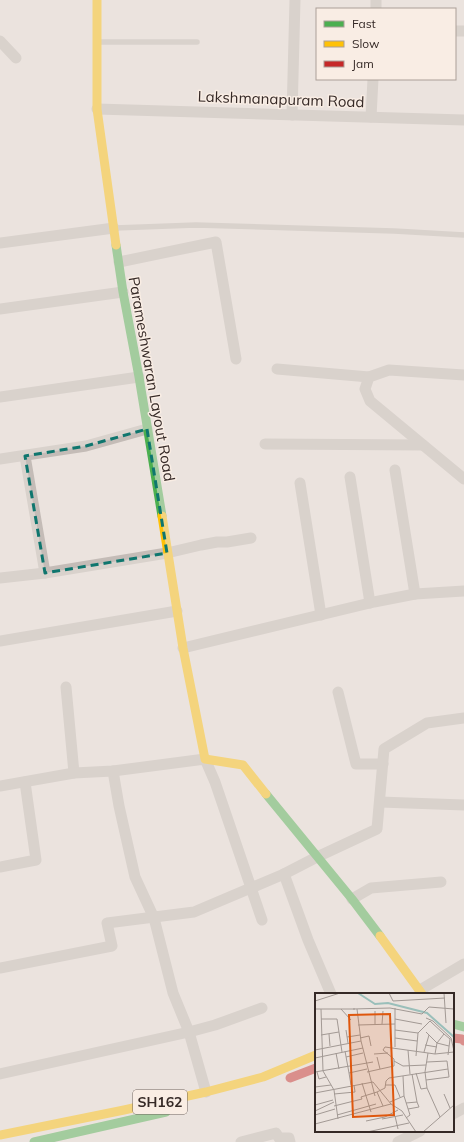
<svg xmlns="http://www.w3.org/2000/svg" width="464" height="1142" font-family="Mulish,sans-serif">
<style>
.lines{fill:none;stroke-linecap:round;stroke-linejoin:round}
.lane{stroke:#c4bcb7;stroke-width:5.5}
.street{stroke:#c4bcb7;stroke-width:11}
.fast{stroke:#4caf50;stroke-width:9}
.slow{stroke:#ffc107;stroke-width:9}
.jam{stroke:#c62828;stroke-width:9}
.marked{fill:none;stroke:#0f766e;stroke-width:3;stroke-dasharray:8 5;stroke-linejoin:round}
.labels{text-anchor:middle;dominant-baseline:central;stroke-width:3;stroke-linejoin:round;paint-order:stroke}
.shield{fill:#f9ede4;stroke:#70645f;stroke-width:1}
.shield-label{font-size:14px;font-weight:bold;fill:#352926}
.street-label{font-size:15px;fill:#352926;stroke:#f9ede4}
.inset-river{fill:none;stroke:#9abfba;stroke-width:2}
.inset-road{fill:none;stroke:#a29994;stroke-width:1}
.view{fill:#df570d;fill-opacity:0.15;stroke:#df570d;stroke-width:2}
.inset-edge{fill:none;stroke:#352926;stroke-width:2}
</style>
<rect width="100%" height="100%" fill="#ebe3de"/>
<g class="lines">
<!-- lane -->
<g class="lane">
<polyline points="97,42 197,42"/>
<polyline points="115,228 196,225 394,231 464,235"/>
</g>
<!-- street -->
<g class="street">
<polyline points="376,9 376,0"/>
<polyline points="455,31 464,31"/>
<polyline points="0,41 16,58"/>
<polyline points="97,109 464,120"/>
<polyline points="292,115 295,0"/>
<polyline points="371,117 373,79"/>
<polyline points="0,243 114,228"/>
<polyline points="119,262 216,242 236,359"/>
<polyline points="0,309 123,292"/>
<polyline points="277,369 369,377"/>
<polyline points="464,375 389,370 369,377 365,389 370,401 464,479"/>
<polyline points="0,397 139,377"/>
<polyline points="265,444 423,445"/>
<polyline points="25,456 45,573"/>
<polyline points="0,459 86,446 147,429"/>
<polyline points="395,470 415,594"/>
<polyline points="350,477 370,603"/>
<polyline points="300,483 321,615"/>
<polyline points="0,578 45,573 167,553 201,545 217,542 227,542 251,538"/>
<polyline points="0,641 177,611"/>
<polyline points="183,648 374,602 415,594 464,591"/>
<polyline points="66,687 74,773"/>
<polyline points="338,692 356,764 383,764"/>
<polyline points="113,771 119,806 135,877 154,918 173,993 189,1032 206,1092"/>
<polyline points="0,786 74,773 113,771 205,759 215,782 262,920"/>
<polyline points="380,802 464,805"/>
<polyline points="0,867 36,860 25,782"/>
<polyline points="284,874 308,940 331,994"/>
<polyline points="352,899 371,888 441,882"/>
<polyline points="0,968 112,946 107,923 194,912 284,874 317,857 377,829 384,749 427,723 464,718"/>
<polyline points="420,990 464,964"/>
<polyline points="0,1074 189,1032 215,1025 262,1008"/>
<polyline points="453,1114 464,1108"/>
<polyline points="241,1142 276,1133 279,1138 289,1138 290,1142"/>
<polyline points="398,1142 420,1131"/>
</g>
<!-- fast -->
<g class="fast">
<polyline points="116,245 123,292 139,377 162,516"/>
<polyline points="266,794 352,899 380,936"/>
<polyline points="453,1024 464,1027"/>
<polyline points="34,1142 166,1112"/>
</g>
<!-- slow -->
<g class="slow">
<polyline points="97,0 97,109 116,245"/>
<polyline points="162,516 183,648 205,759 243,765 266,794"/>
<polyline points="380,936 422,994"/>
<polyline points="0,1135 124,1110 206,1092 263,1077 316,1055"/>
</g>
<!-- jam -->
<g class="jam">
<polyline points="453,1038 462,1039 464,1041"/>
<polyline points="290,1078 316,1068"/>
</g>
</g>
<!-- marked area -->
<path d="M0 0H464V1142H0ZM147 429 167 553 45 573 25 456 86 446Z" fill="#ebe3de" fill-opacity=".55" fill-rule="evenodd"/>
<path class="marked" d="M147 429 167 553 45 573 25 456 86 446Z"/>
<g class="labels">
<!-- shield labels -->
<rect class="shield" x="133" y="1090" width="54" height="24" rx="3"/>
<g class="shield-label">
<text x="160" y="1102">SH162</text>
</g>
<!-- street labels -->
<g class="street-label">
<text transform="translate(281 99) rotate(2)">Lakshmanapuram Road</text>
<text transform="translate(152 379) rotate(80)">Parameshwaran Layout Road</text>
</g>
</g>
<!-- overview -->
<g transform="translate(315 993)">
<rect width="139" height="139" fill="#ebe3de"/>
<path class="inset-river" d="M43 0 60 11 73 10 112 20 139 44"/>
<path class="inset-road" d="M74 0 78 8 130 5M129 0 131 30M0 8 25 0M0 16H40M6 16 8 78 19 97 23 126M26 16 36 27M38 16 75 15 107 21 114 14 139 16M42 16 46 48 60 103M60 18V31M111 25 118 28 136 45 139 58M6 26H22L27 59M80 26 107 31M67 31 68 18M43 32 80 31M31 37 33 50M80 37 103 40M111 39 122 50 134 53M14 41 15 53M129 41 135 46 133 62M6 42 24 39M32 44 45 42M45 45 54 43 56 53M80 45 102 48M110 52 122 54M80 54V15M0 57 46 48M93 57 95 81M30 58 34 80M109 59 114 42M21 60 24 76M59 61 73 60M120 61 139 59M101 63 103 40 115 28 129 41 122 50 120 61 113 60M31 64 48 60M62 64 65 76M0 65 48 55M79 68 88 73 111 72M0 79 58 69M2 79 4 86 11 84M52 79 79 73V66L68 57 70 54 113 60 110 79 112 95 125 124M101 80 106 96 112 95M97 81 102 109M111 87 134 84 133 76M47 90 56 119M36 92 34 80 52 76M70 92H80L85 104M0 94 16 92M62 99 68 113M0 100 58 89 76 111M19 101 40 99 39 92M129 101 135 115M89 103 95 122 91 125M75 109 89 103 88 83M91 110 102 109 104 114 93 116M0 112 18 107M19 113 47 106 46 104 62 99 70 95 71 88 74 85 133 76 132 68 112 69M0 118 19 109M0 122 20 116M22 122 61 111M80 123 83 136M67 126 88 122M51 128 70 124 83 117M0 131 76 111 87 118 101 139M52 139 94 130M108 139 139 112"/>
<path class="view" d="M75 21 79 122 38 124 34 22Z"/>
<rect width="139" height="139" class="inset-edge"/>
</g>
<!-- legend -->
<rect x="316" y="8" width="140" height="72" fill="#f9ede4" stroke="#ab9f98"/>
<rect x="324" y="21" width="20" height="6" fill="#4caf50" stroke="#ab9f98"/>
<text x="352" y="28" font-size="12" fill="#352926">Fast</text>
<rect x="324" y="41" width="20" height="6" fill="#ffc107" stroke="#ab9f98"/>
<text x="352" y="48" font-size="12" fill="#352926">Slow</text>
<rect x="324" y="61" width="20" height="6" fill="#c62828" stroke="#ab9f98"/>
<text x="352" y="68" font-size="12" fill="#352926">Jam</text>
</svg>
